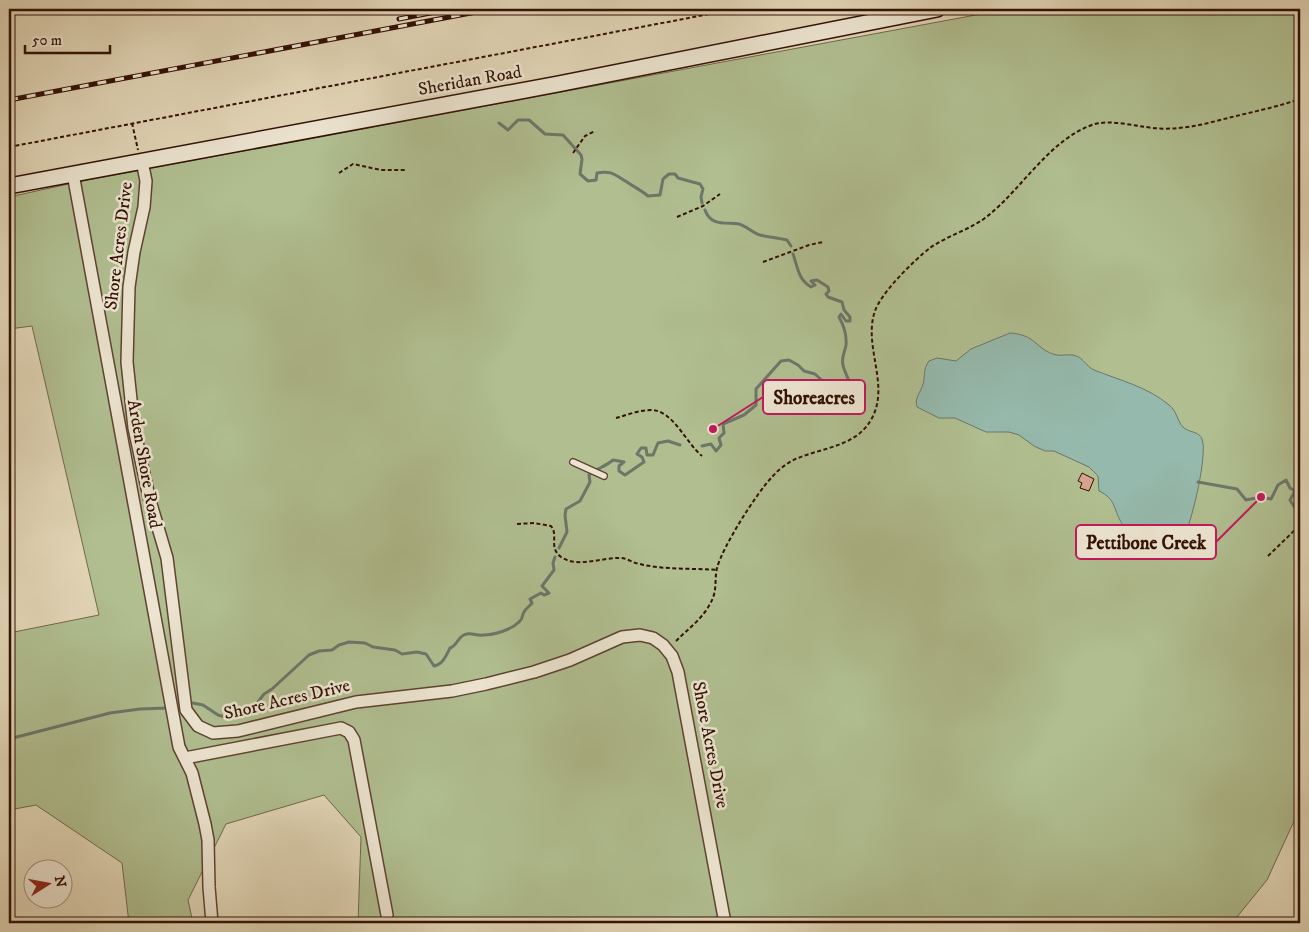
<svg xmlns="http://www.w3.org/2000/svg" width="1309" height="932" font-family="'IM FELL DW Pica',serif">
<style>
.green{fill:#b0be90;stroke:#71684a}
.water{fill:#95b9ac;stroke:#6d7669}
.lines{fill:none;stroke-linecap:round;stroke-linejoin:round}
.stream{stroke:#6d7669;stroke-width:3}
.building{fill:#d7a38f;stroke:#321104}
.service-casing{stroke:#5e4231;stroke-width:8}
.minor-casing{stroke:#5e4231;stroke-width:14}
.secondary-casing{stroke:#321104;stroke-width:18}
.path{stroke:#321104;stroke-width:2;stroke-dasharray:4 2.5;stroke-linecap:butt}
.service{stroke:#ece4d0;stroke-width:5.5}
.minor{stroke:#ece4d0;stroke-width:11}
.secondary{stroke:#ece4d0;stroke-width:15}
.rail-casing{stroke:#321104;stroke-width:5}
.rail{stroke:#ece4d0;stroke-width:3;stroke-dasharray:9;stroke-linecap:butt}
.labels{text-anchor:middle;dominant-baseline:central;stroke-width:5;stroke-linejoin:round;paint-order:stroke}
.street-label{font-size:18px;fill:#321104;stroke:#ece4d0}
.leader{fill:none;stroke:#c2185b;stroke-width:2}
.callout-dot{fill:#c2185b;stroke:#ece4d0;stroke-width:2}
.callout{fill:#ece4d0;stroke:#c2185b;stroke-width:2}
.callout-label{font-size:19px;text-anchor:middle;font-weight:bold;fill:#321104}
</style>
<rect width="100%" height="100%" fill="#e2d6b7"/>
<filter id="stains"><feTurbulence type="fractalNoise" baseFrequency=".004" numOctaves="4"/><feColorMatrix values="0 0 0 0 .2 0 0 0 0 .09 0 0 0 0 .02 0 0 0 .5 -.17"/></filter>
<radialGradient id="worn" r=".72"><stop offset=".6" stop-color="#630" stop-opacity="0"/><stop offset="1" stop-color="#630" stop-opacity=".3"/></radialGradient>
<!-- green -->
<polygon class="green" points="1008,9 1300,9 1300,808 1267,880 1232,923 358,923 361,837 324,795 226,824 188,900 193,923 129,923 122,863 36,805 9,810 9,633 99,615 32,326 9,329 9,197 87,180"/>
<!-- water -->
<path class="water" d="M1010 333C1036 335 1034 347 1053 354 1061 357 1069 353 1076 356 1083 358 1087 367 1094 370 1119 380 1148 387 1169 405 1177 411 1177 421 1183 427 1189 433 1199 431 1202 439 1208 453 1192 522 1184 536 1169 539 1133 537 1123 525 1113 511 1117 499 1099 491L1098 476 1089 467 1054 451H1045L1034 446 1019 435 1009 432H986L955 418H939L917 407C914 398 921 392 923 384 926 373 922 372 929 361L937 358 956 361 971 349Z"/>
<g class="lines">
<!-- stream -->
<g class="stream">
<path d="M499 123 508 130 518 120H529L545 134 563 135 581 155 582 159 580 174 588 181 596 180 597 173C612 170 615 175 627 182 634 187 641 190 648 196L660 195 663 179 669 174H675L678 178 700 184 703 189 701 197 702 203"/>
<path d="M705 210C711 227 726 222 739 224 746 226 753 233 760 235 769 237 778 238 787 240L791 246"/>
<path d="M793 254C798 268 798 279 811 287L815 285 811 281 817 280 828 287 829 291 826 294 828 297 842 302 844 310 850 317V321H846L841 314 839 317C844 326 847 335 846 345 845 352 841 357 843 365 844 371 848 377 850 384"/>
<polyline points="850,384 865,388"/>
<polyline points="702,446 711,444 716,451 721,445 719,438 724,433 723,424 744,415 756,405 756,389 781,361 789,360 798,365 804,371 815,374 827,385 842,390 850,384"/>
<polyline points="1198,482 1237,489 1246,500 1261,497 1271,499 1278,485 1286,480 1290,488 1295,491 1290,500 1300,516"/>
<path d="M559 548 567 532 565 515 566 509 580 501 590 482 589 475C597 468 605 467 613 460L624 462 619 466V471L625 475 644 462 642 457 637 454 641 448H646L647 455H653L658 443 668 441 680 445"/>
<path d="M193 703 203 705 218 715 229 718 240 714 255 706 264 694 272 689 309 655 319 651 332 650 339 645 349 642 365 643 373 647 395 650 402 654 417 652 426 654 434 666C443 664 446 656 450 648 458 645 458 635 467 634 472 633 478 636 483 635 494 635 511 630 519 622 523 619 522 615 524 612 526 608 530 606 532 603L530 599 541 593 544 595 549 593 542 586 554 570 553 563 555 557"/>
<polyline points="9,739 110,713 140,709 168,708"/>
</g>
</g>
<!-- building -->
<polygon class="building" points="1082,473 1094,479 1089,491 1080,488 1082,483 1078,481"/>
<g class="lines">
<defs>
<polyline id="service" points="573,462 604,476"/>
<g id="minor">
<polyline points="142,161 146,181 144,207 134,252 129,287 127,362 134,428 149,497 167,558 186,710 198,726 213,733 238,731 356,702 452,691 486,684 534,672 570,660 622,637 640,635 653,638 663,645 672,656 678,672 725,923"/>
<polyline points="73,174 179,747 192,773 205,824 208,840 209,887 212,923"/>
<polyline points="185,758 341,728 349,732 354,740 387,915"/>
</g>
<polyline id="secondary" points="9,186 558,84 937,9"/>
</defs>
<!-- service casing -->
<use href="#service" class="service-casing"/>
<!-- minor casing -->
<use href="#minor" class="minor-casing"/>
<!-- secondary casing -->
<use href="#secondary" class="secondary-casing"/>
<!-- path -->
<g class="path">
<polyline points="132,123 138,150"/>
<polyline points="9,147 736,9"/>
<polyline points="573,153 585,136 595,131"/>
<polyline points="339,173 353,164 381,170 406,170"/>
<polyline points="677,217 703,206 720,194"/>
<polyline points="763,262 809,245 823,242"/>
<path d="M616 418C627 415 639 410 651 410 673 410 686 443 702 456"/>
<path d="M517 524 534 523 551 526C559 536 548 547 561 557 577 568 600 558 618 558 626 557 632 563 640 564 664 570 692 568 717 570"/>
<polyline points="1268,556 1300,525"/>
<path d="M676 641C687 630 702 619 710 604 718 590 714 581 717 568 723 546 756 494 772 477 779 469 788 462 798 458 825 447 859 446 873 416 889 383 863 345 875 311 881 293 914 260 930 248 948 235 973 229 990 214 1023 187 1052 137 1095 124 1111 120 1130 125 1146 127 1157 129 1168 129 1178 128 1195 127 1212 122 1228 118 1252 112 1277 107 1300 99"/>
</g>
<!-- service -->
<use href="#service" class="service"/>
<!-- minor -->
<use href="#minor" class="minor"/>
<!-- secondary -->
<use href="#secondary" class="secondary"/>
<defs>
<g id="rail">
<polyline points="399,19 451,9"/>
<polyline points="9,100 492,9"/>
</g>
</defs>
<!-- rail casing -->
<use href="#rail" class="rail-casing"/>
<!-- rail -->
<use href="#rail" class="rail"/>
</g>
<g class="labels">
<!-- street labels -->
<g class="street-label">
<text transform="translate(470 81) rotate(-10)">Sheridan Road</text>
<text transform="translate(119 246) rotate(-83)">Shore Acres Drive</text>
<text transform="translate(144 464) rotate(80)">Arden Shore Road</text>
<text transform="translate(287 700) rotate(-13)">Shore Acres Drive</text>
<text transform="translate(710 745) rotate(79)">Shore Acres Drive</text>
</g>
</g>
<!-- callouts -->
<path class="leader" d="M713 429L763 397M1261 497L1216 542"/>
<g class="callout-dot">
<circle cx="713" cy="429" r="5"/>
<circle cx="1261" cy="497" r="5"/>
</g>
<g class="callout">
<rect x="763" y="380" width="102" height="34" rx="5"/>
<rect x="1076" y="525" width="140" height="34" rx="5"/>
</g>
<g class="callout-label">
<text x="814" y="404">Shoreacres</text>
<text x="1146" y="549">Pettibone Creek</text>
</g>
<!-- margin -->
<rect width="1309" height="932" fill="none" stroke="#e2d6b7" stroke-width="30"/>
<rect x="10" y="10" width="1289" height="912" fill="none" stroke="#321104" stroke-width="2.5"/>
<rect x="15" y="15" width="1279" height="902" fill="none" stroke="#321104"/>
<!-- north arrow -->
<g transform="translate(48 884) rotate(79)"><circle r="24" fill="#ece4d0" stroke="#a2907e"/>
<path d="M0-4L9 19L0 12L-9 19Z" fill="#8f2418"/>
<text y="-8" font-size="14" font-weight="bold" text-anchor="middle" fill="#321104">N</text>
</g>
<!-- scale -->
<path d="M25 45v8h85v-8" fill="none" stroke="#321104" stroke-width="2.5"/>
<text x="32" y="45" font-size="15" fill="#321104" stroke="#ece4d0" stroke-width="4" paint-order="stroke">50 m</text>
<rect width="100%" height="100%" filter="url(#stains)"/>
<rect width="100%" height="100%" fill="url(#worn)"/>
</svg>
